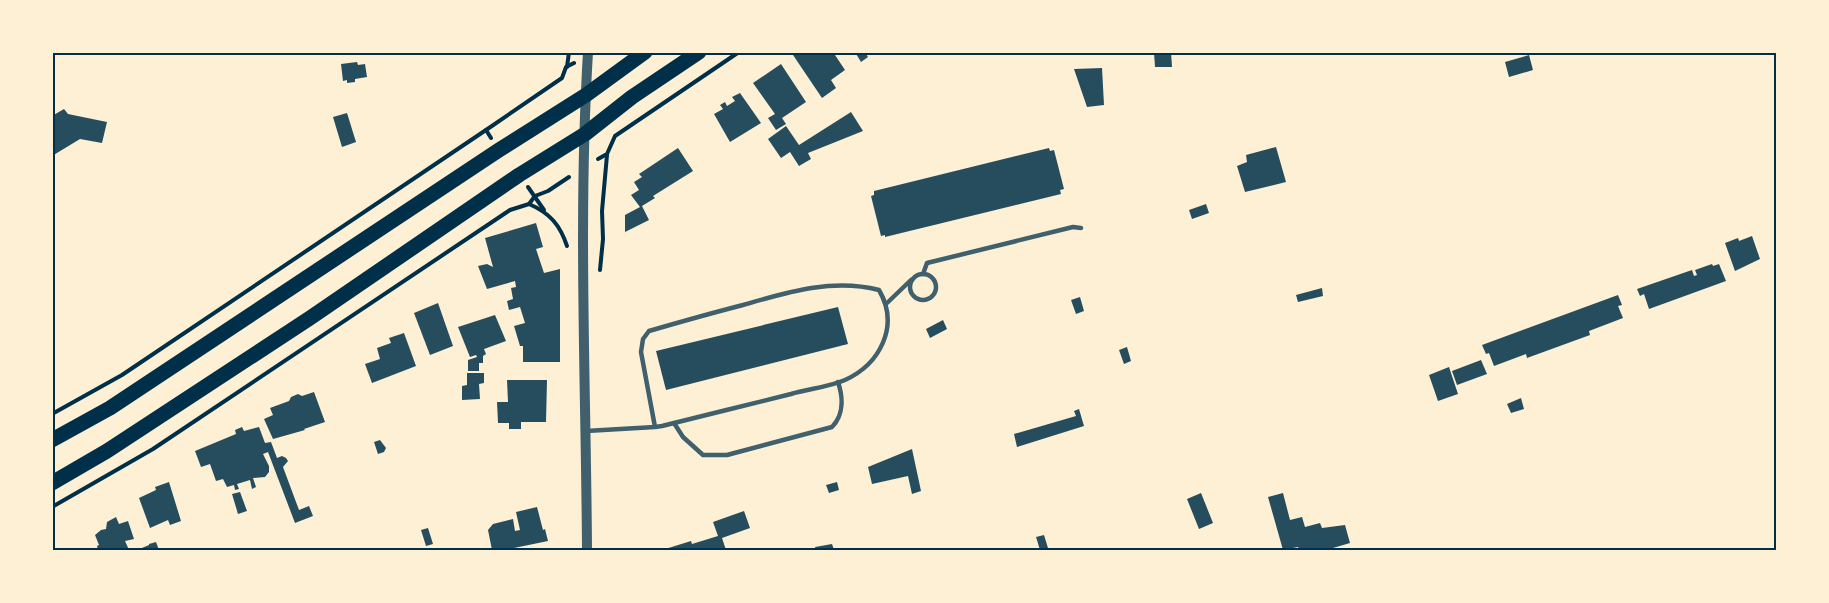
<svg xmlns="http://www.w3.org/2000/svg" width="1829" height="603" font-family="Commissioner,sans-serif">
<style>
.building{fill:#264d5e}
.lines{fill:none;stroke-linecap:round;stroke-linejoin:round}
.path{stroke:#003049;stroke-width:4}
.service{stroke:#3f606c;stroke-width:4.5}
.tertiary{stroke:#3f606c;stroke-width:10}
.primary{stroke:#003049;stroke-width:15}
.neatline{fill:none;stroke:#003049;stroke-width:2}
</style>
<rect width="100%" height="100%" fill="#fdf0d5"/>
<!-- building -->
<g class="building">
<polygon points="797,52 833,52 845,70 831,80 836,88 822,98 793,55"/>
<polygon points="855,52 865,52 868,57 861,62"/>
<polygon points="1154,52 1171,52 1172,67 1155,67"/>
<polygon points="1529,55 1533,70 1509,77 1505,62"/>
<polygon points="357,62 358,65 365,64 367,77 355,79 355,82 347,83 347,80 343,81 341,64"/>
<polygon points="781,64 806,102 782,118 786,124 776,130 768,118 775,114 753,83"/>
<polygon points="1102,68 1104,105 1087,107 1074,69"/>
<polygon points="740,93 761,123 730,142 714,114 723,109 720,105 725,102 727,106 735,101 732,97"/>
<polygon points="64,109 68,114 107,122 102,143 80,139 52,156 52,116"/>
<polygon points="851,112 863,131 808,153 811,159 799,166 790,152 781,158 768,139 786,126 799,145"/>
<polygon points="347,113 356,142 342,147 333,117"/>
<polygon points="1276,147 1286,182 1245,192 1237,166 1247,162 1246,155"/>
<polygon points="678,148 693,171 653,196 655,198 642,206 649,220 625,232 625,215 640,207 631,195 639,190 634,182 642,177 639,174"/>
<polygon points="1049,148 1050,151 1054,150 1064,189 1060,190 1061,194 885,237 885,235 881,236 871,196 874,195 874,191"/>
<polygon points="1206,204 1209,213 1192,219 1189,210"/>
<polygon points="536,223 543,247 536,249 544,273 560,269 560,362 523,362 523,346 520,346 514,326 525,323 520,307 509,310 507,301 513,299 511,288 516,287 515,281 487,289 478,266 487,264 493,267 485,238"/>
<polygon points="1752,236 1760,259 1735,271 1725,243 1738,238 1739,241"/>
<polygon points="1712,264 1713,266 1719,264 1726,281 1649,309 1644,294 1640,296 1637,289 1692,270 1694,276 1697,275 1695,270"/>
<polygon points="1322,288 1323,296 1298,302 1296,295"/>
<polygon points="1618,295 1622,305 1618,306 1623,318 1589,331 1590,335 1527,358 1526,354 1494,366 1489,353 1486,354 1482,345"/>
<polygon points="1080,297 1084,311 1076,314 1071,300"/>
<polygon points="438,303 453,346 430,355 414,313"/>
<polygon points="838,307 848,344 666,390 656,351"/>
<polygon points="495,315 506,341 484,349 486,354 483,356 483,363 479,363 479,371 468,371 468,360 477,357 476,355 470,357 458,327"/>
<polygon points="943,320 947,329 930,338 926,329"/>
<polygon points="404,333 416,366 372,383 365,364 380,359 377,348 391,343 389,338"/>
<polygon points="1127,347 1131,361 1124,364 1119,350"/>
<polygon points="1481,360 1487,374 1457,385 1452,371"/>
<polygon points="1449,367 1458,394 1438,401 1429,375"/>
<polygon points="467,373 484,373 484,383 479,384 480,399 462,400 462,386 467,385"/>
<polygon points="507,380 547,380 546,422 521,422 521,429 509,429 509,423 498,423 497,402 508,402"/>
<polygon points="314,392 325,422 304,429 305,430 273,439 264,419 273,415 270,408 289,401 291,397 298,394 302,396"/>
<polygon points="1521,398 1524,409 1511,413 1507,404"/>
<polygon points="1079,409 1084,426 1017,447 1014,434 1076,416 1074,411"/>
<polygon points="242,427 244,431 259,427 265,443 271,442 277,458 282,456 286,458 288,461 283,467 299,510 309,506 313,516 295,523 268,452 263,454 269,466 269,472 265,477 253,478 256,487 252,489 250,480 237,484 239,489 235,490 234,485 227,487 223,479 216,481 210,464 201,467 195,451 236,434 235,430"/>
<polygon points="380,440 386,448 384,452 378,454 374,442"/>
<polygon points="912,449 921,491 912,494 908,476 872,484 868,467"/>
<polygon points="169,482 181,521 170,525 168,520 150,528 139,498 156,490 155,487"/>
<polygon points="837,482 839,490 829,493 826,485"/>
<polygon points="240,492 247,511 238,514 232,494"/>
<polygon points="1201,493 1213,523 1199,529 1187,499"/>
<polygon points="1283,493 1290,520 1302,517 1305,527 1320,523 1322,528 1345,525 1350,543 1333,548 1334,550 1299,550 1298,547 1283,550 1268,497"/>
<polygon points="537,507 543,530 545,529 548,541 505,550 492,550 488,530 493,524 513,519 515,531 520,530 516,512"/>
<polygon points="744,511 750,528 722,538 726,550 662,550 691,541 692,544 718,536 713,522"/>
<polygon points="116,517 119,524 128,521 134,539 125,541 129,550 98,550 97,546 99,545 95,535 101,530 106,529 107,522"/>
<polygon points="428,528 433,544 426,546 421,530"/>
<polygon points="1044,535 1048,548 1040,550 1036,537"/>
<polygon points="156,542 159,550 137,550 149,545 149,544"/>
<polygon points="832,544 834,550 816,550 815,547"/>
</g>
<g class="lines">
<!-- path -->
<g class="path">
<polyline points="567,67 569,52"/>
<polyline points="491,138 486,130 562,78 566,67 574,63"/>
<polyline points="598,159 607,154 615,136 739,52"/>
<polyline points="528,187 544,210"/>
<path d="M529 204C550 213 560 225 567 246"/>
<polyline points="600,270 603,239 602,211 607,155"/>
<polyline points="52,414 122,375 486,130"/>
<polyline points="52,507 153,449 510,210 529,204 535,196 548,191 569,177"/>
</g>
<!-- service -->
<g class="service">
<circle cx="923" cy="287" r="13"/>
<polyline points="923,274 927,263 1073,227 1081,228"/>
<polyline points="887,303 911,280"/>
<path d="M674 423 683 437 703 455H727L832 427C844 415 843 397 838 382"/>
<path d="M586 431 655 427 662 426C705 415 748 405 791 394 808 389 829 387 845 380 880 364 900 326 879 290 833 278 788 292 743 305 712 313 680 322 649 331L643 339 641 352 655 427"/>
</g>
<!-- tertiary -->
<path class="tertiary" d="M587 550C586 385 578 218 588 52"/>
<!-- primary -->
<g class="primary">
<polyline points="52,440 110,408 499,150 586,95 645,52"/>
<polyline points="52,483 107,451 310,318 519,175 585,134 632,97 699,52"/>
</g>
</g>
<!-- border -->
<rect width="1829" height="603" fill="none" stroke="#fdf0d5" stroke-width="108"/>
<rect x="54" y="54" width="1721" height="495" class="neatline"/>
</svg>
